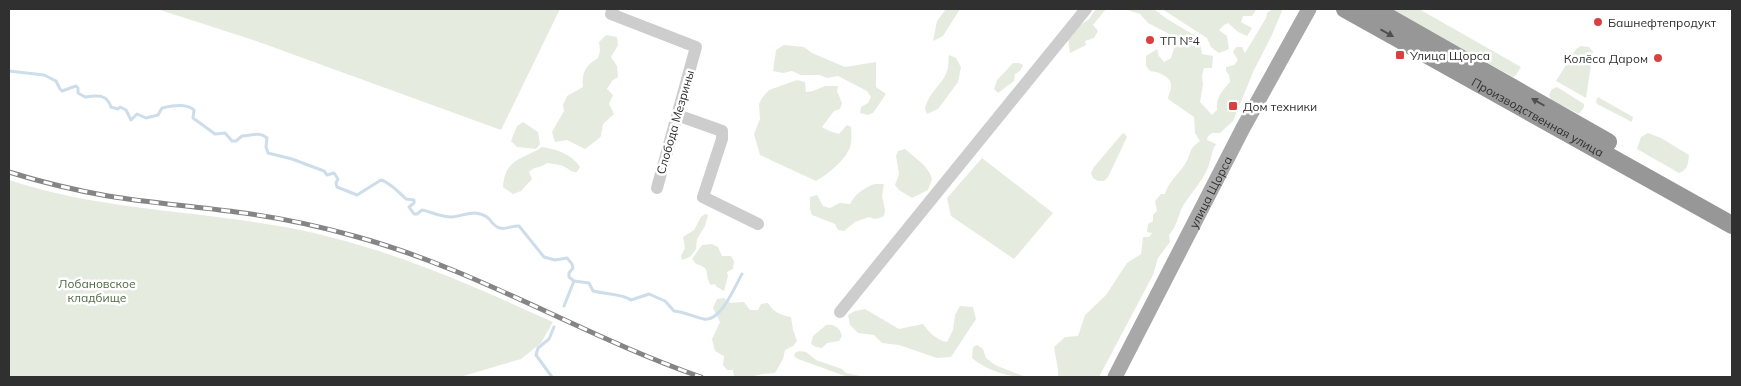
<svg xmlns="http://www.w3.org/2000/svg" width="1741" height="386" font-family="Mulish,sans-serif">
<style>
.green{fill:#e5ecdf}
.lines{fill:none;stroke-linecap:round;stroke-linejoin:round}
.stream{stroke:#cdddea;stroke-width:3}
.minor{stroke:#cdcdcd;stroke-width:12}
.major{stroke:#a8a8a8;stroke-width:15}
.highway{stroke:#979797;stroke-width:18}
.rail-casing{stroke:#858585;stroke-width:5}
.rail{stroke:#fff;stroke-width:3;stroke-dasharray:9;stroke-linecap:butt}
.oneway{fill:#4f4f4f}
.poi-dot{fill:#da403f;stroke:#fff;stroke-width:2}
.labels{text-anchor:middle;dominant-baseline:central;stroke-width:5;stroke-linejoin:round;paint-order:stroke}
.poi-label{font-size:12px;fill:#303030;stroke:#fff;text-anchor:start}
.street-label{font-size:12px;fill:#303030;stroke:#fff}
.park-label{font-size:12px;fill:#506940;stroke:#fff}
</style>
<rect width="100%" height="100%" fill="#fff"/>
<!-- green -->
<g class="green">
<polygon points="157,9 560,9 501,130 253,40"/>
<polygon points="946,9 960,9 943,36 933,41 937,21"/>
<polygon points="1096,9 1106,9 1093,25 1098,31 1094,38 1085,41 1086,45 1070,53 1068,38 1071,32 1089,19"/>
<path d="M1124 9H1154L1167 19 1199 38 1202 54 1213 56 1212 68H1204L1202 76 1203 85 1200 102 1212 115 1217 110C1216 97 1222 91 1230 82L1229 75 1226 71V67L1234 65 1238 60 1233 52 1236 47H1242L1245 53 1266 18 1267 13 1271 10V9H1281L1282 11 1271 37 1254 70 1233 121 1220 133H1212L1208 136 1207 140 1216 144C1211 152 1211 161 1207 170 1201 183 1190 194 1183 206 1177 217 1178 225 1169 235L1170 242 1158 258 1153 275 1099 377H1058C1059 367 1055 357 1054 347L1065 337 1078 336 1085 315 1106 295 1127 263 1141 254 1143 237H1149L1152 233 1147 232 1148 224 1153 221V215L1157 211 1155 201 1161 194H1165C1168 182 1179 174 1185 164 1192 154 1187 150 1200 141L1195 133 1194 117 1168 99C1168 95 1171 91 1171 87 1172 76 1158 72 1150 71L1146 66V56L1157 49 1159 56 1164 62 1171 58 1177 38 1148 23 1140 14Z"/>
<polygon points="1162,9 1256,9 1256,10 1252,16 1243,16 1241,22 1252,28 1247,36 1238,32 1228,23 1224,25 1219,30 1227,36 1229,49 1219,53 1211,47 1207,38"/>
<polygon points="1391,9 1419,9 1521,67 1516,75 1513,77"/>
<path d="M606 35 617 37 618 45 611 57 617 66 618 77 612 81 607 89 613 95 609 104 614 114 603 124 601 136 598 139 585 149 567 140 555 142 552 132 564 111 563 105 567 96 583 87C581 73 586 65 598 58L600 51 599 42Z"/>
<polygon points="784,45 804,47 812,53 845,67 876,62 876,87 886,94 873,113 868,115 860,113 861,107 868,103 871,97 867,91 838,76 827,78 820,75 801,75 792,71 783,73 773,71 776,50"/>
<polygon points="1581,46 1589,47 1593,52 1586,98 1556,81 1576,49"/>
<path d="M949 55 956 58 961 67 958 82 938 109 927 114 925 109C929 91 942 86 947 71 949 67 948 61 949 55Z"/>
<polygon points="1013,63 1019,63 1023,65 1020,71 1015,74 1014,81 998,93 994,89 997,80"/>
<path d="M797 80 805 82 806 92 813 91 825 86H838L837 91 842 103 840 109 834 111 822 127 829 131 839 134 847 125 851 127C851 132 852 138 851 143 849 158 828 174 816 181L760 155 754 134 760 119 759 104 762 98 769 90Z"/>
<polygon points="1557,87 1584,104 1584,107 1579,114 1551,100 1549,95 1552,89"/>
<polygon points="1598,97 1633,117 1632,122 1597,104 1596,101"/>
<polygon points="523,122 538,132 540,144 536,149 517,147 511,141 517,126"/>
<polygon points="1124,133 1127,137 1108,177 1104,181 1098,181 1093,178 1091,173 1094,167 1122,134"/>
<path d="M1648 133 1661 138 1689 155C1688 164 1688 170 1679 173L1637 149 1641 137Z"/>
<path d="M542 147C556 149 572 154 580 167L577 172C571 172 570 170 565 167 560 164 553 164 547 163 541 168 535 166 529 172L532 179 521 191 513 194 503 187C505 158 522 160 542 147Z"/>
<path d="M905 149C916 159 928 165 932 179L928 190 912 198 899 190 895 185 899 174 896 156 898 151Z"/>
<polygon points="982,158 1053,213 1014,259 951,216 947,198"/>
<path d="M9 180C99 210 192 210 285 227 382 245 464 282 553 322L541 343 521 359 460 377H9Z"/>
<path d="M875 184H884L882 196 885 210 884 216C878 219 875 220 869 217L855 222 844 231 838 230 835 224 812 215 810 209V197L817 195 823 206 830 208 840 203 850 204C855 194 865 187 875 184Z"/>
<polygon points="705,214 708,215 705,226 697,239 696,249 690,257 682,260 681,256 685,248 683,237 694,230 701,217"/>
<path d="M712 244 718 247 722 256H731L734 261 733 269 727 272 728 276 724 291 717 287 715 284 711 285C703 276 713 268 696 264L692 259 702 245Z"/>
<path d="M724 298 730 303 744 302 750 310H758L761 304 768 303C772 311 782 316 791 317L793 330 797 341 793 346 785 350 783 359 775 373 763 374 749 377 734 376 733 370H727L723 365 724 356 715 351 712 339 720 322 713 308 717 299Z"/>
<path d="M960 306 973 307 976 319 951 357 937 358 899 345 882 343 874 335 858 333 850 325 848 315 855 311 865 309 899 329 923 324C929 332 936 340 947 342L953 330 955 315Z"/>
<path d="M826 325C835 324 840 328 842 336L839 341 827 343 822 348 816 347 811 344 813 336Z"/>
<path d="M977 345 983 349 986 358 995 365 1026 377C1007 377 986 370 972 358L973 347Z"/>
<polygon points="799,351 806,352 816,360 842,369 846,373 865,377 848,377 798,359 794,356 795,353"/>
</g>
<g class="lines">
<!-- stream -->
<g class="stream">
<path d="M9 71 44 75 56 81 60 89 62 91 76 86 78 88V93L85 97C97 95 107 94 111 107L118 109 120 107 126 110 131 120 137 114 146 118 158 115 162 108C172 106 186 103 194 110L193 118 215 134 225 133 232 141H236L242 136C252 136 259 131 267 138L266 147 268 153 292 159 324 171 327 175 334 173 338 179 336 183 337 187 357 195 381 180C388 182 401 194 406 199L414 200V203L409 207 414 214H417L422 210C432 212 440 217 452 217 460 216 467 213 475 213 493 215 490 226 500 228 506 230 513 225 519 226L544 257 555 260 567 258 572 264 573 268 569 273V277L574 281 589 283 593 291C604 294 624 294 631 300L649 294 665 301 674 311C685 312 693 317 704 319 721 322 735 286 742 274"/>
<polyline points="564,306 574,281"/>
<polyline points="552,377 536,355 538,348 549,339 554,327"/>
</g>
<!-- minor -->
<g class="minor">
<polyline points="613,9 611,14 696,47 657,188"/>
<polyline points="677,115 722,131 722,139 703,197 758,224"/>
<polyline points="840,312 1086,9"/>
</g>
<!-- major -->
<path class="major" id="s1" d="M1115 377 1243 128 1309 9"/>
<!-- highway -->
<g class="highway">
<path id="s2" d="M1345 9 1732 225"/>
<polyline points="1374,9 1608,142"/>
</g>
<defs>
<path id="rail" d="M9 172C41 182 74 190 108 196 150 203 193 206 236 212 276 217 315 225 354 236 476 269 583 336 701 377"/>
</defs>
<!-- rail casing -->
<use href="#rail" class="rail-casing"/>
<!-- rail -->
<use href="#rail" class="rail"/>
</g>
<!-- one-way arrows -->
<defs><path id="oneway-solid" d="M-6-.8H1V-3.2L6.5 0L1 3.2V.8H-6Z" transform="scale(1.25)"/></defs>
<g class="oneway">
<use href="#oneway-solid" transform="translate(1387 33) rotate(29)"/>
<use href="#oneway-solid" transform="translate(1538 102) rotate(-150)"/>
</g>
<!-- markers -->
<g class="poi-dot">
<circle cx="1598" cy="22" r="5"/>
<circle cx="1150" cy="40" r="5"/>
<rect x="1395" y="50" width="10" height="10" rx="2.5"/>
<circle cx="1658" cy="58" r="5"/>
<rect x="1228" y="101" width="10" height="10" rx="2.5"/>
</g>
<g class="labels">
<!-- poi labels -->
<g class="poi-label">
<text x="1608" y="22">Башнефтепродукт</text>
<text x="1160" y="40">ТП №4</text>
<text x="1410" y="55">Улица Щорса</text>
<text x="1648" y="58" text-anchor="end">Колёса Даром</text>
<text x="1243" y="106">Дом техники</text>
</g>
<!-- street labels -->
<g class="street-label">
<text stroke="none"><textPath href="#s2" startOffset="221">Производственная улица</textPath></text>
<text transform="translate(675 122) rotate(-74)">Слобода Мезрины</text>
<text stroke="none"><textPath href="#s1" startOffset="208">улица Щорса</textPath></text>
</g>
<!-- park labels -->
<g class="park-label">
<text x="97" y="283">Лобановское<tspan x="97" dy="14">кладбище</tspan></text>
</g>
</g>
<!-- border -->
<rect width="1741" height="386" fill="none" stroke="#303030" stroke-width="20"/>
</svg>
